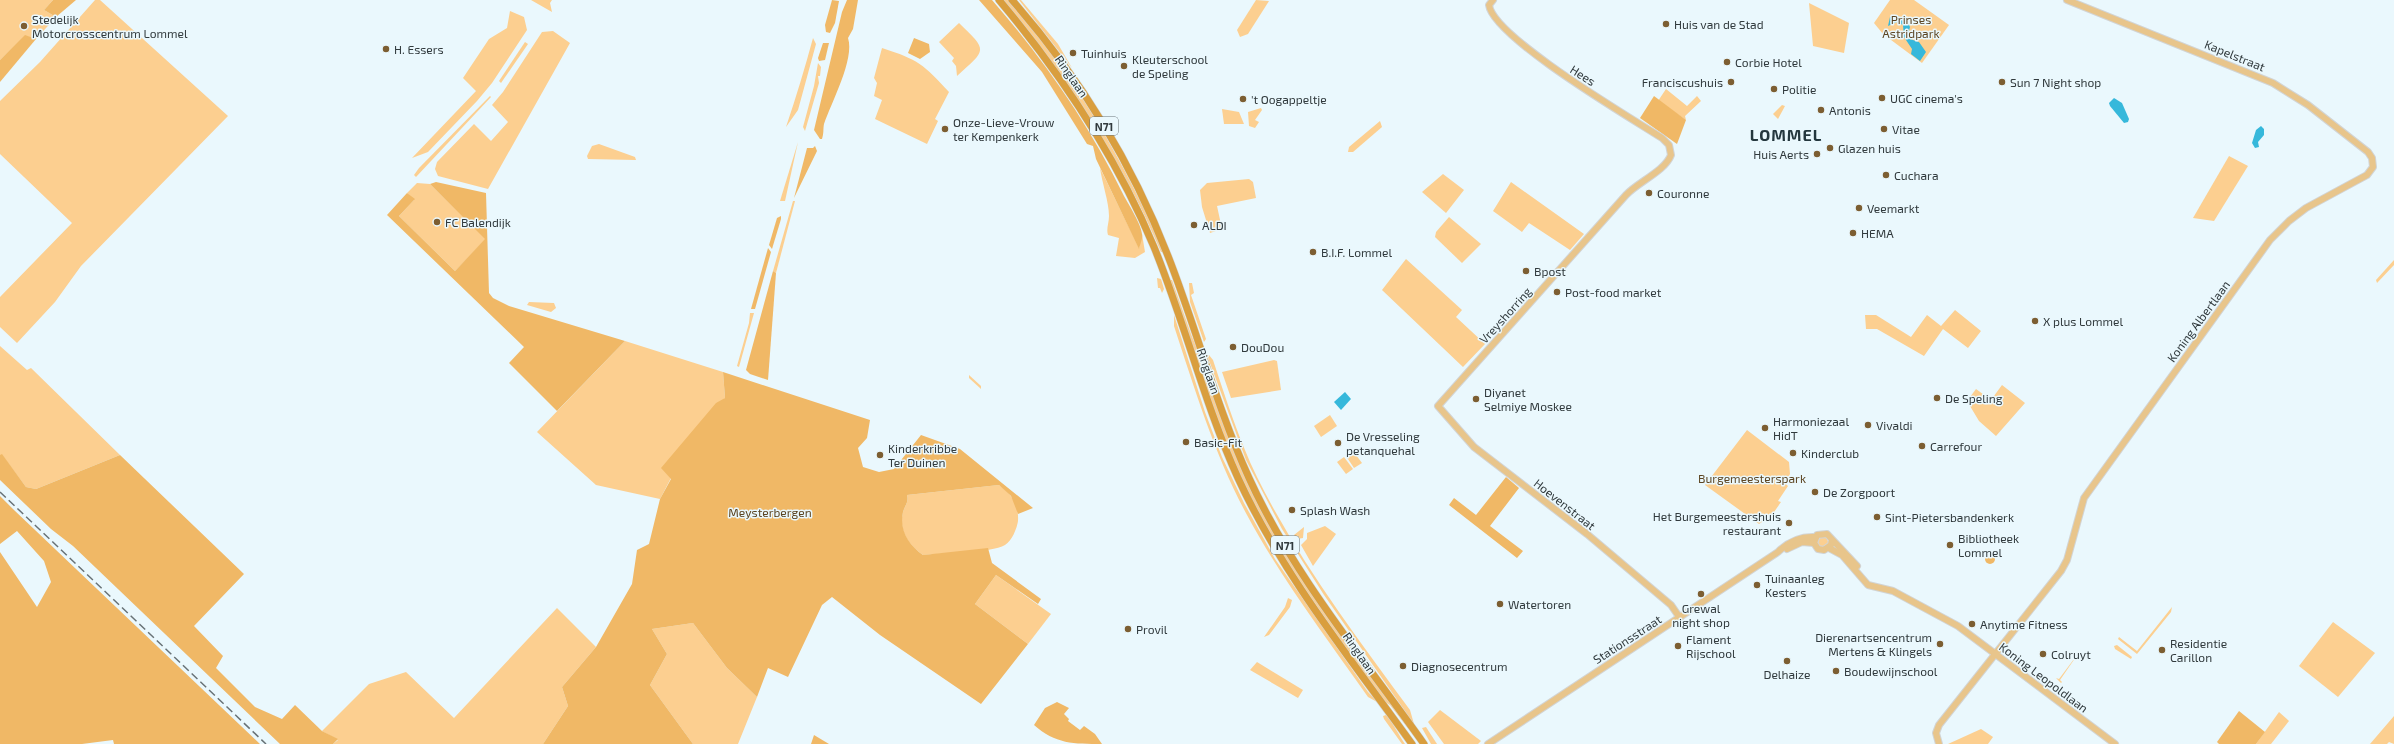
<svg xmlns="http://www.w3.org/2000/svg" width="2394" height="744" font-family="'Exo 2',sans-serif">
<style>
.green{fill:#fccf90}
.forest{fill:#f0b866}
.water{fill:#36b8db}
.lines{fill:none;stroke-linecap:round;stroke-linejoin:round}
.major-casing{stroke:#d2d4d4;stroke-width:8}
.highway-casing{stroke:#d2d4d4;stroke-width:8}
.major{stroke:#e8c58b;stroke-width:6}
.highway{stroke:#d99e3e;stroke-width:7}
.rail{stroke:#687276;stroke-width:1.5;stroke-dasharray:8 4;stroke-linecap:butt}
.poi-dot{fill:#7c5e32;stroke:#eaf8fd;stroke-width:1.5}
.labels{text-anchor:middle;dominant-baseline:central;stroke-width:3;stroke-linejoin:round;paint-order:stroke}
.shield{fill:#eaf8fd;stroke:#687377;stroke-width:1}
.shield-label{font-size:11px;font-weight:bold;fill:#313a3d}
.poi-label{font-size:12px;fill:#313a3d;stroke:#eaf8fd;text-anchor:start}
.park-label{font-size:12px;fill:#5c4522;stroke:#eaf8fd}
.street-label{font-size:12px;fill:#313a3d;stroke:#eaf8fd}
.district-label{font-size:16px;font-weight:bold;letter-spacing:1px;fill:#24373e;stroke:#eaf8fd}
</style>
<rect width="100%" height="100%" fill="#eaf8fd"/>
<!-- green -->
<g class="green">
<polygon points="0,0 53,0 44,10 56,17 36,39 25,36 0,60"/>
<polygon points="95,0 100,0 228,116 81,266 55,302 17,343 0,327 0,297 72,223 0,154 0,101 40,62"/>
<polygon points="531,0 552,0 550,3 552,12"/>
<path d="M1002 0H1008C1074 74 1124 161 1164 252H1161C1121 157 1067 80 1002 0Z"/>
<polygon points="1019,0 1021,0 1058,44 1072,68"/>
<polygon points="1256,0 1269,1 1248,34 1240,37 1237,30"/>
<polygon points="1890,0 1914,0 1949,25 1922,63 1883,34 1874,23"/>
<polygon points="1809,3 1849,23 1844,53 1813,46"/>
<polygon points="510,11 524,17 527,30 492,83 477,101 428,152 412,158 476,91 463,78 489,39 507,28"/>
<path d="M959 23C988 51 987 49 957 76L956 66 952 61 954 58 939 42Z"/>
<polygon points="553,31 570,43 488,189 438,176 435,169 437,162 474,124 491,141 508,122 492,105 503,92 542,32"/>
<path d="M813 38 816 44 798 110 786 127C796 97 805 68 813 38Z"/>
<polygon points="525,42 528,44 501,83 499,81"/>
<path d="M882 48C919 60 923 64 949 92L935 119 938 121 927 144 875 119 882 100 874 96 877 83 874 78Z"/>
<polygon points="818,63 821,67 820,76 818,76 819,83 805,131 803,127 814,86"/>
<polygon points="1666,89 1687,106 1697,96 1701,101 1685,116 1686,120 1658,101"/>
<polygon points="490,96 491,97 416,177 414,175 419,168"/>
<polygon points="1782,105 1785,106 1778,119 1773,114"/>
<polygon points="1261,108 1262,110 1255,120 1259,122 1255,128 1249,126 1248,112"/>
<polygon points="1222,109 1239,112 1244,124 1224,124"/>
<polygon points="1380,121 1382,127 1353,152 1348,152 1349,147"/>
<polygon points="798,142 785,201 780,201"/>
<polygon points="599,144 635,157 636,160 588,159 587,156 592,146"/>
<polygon points="2229,156 2248,166 2214,221 2193,218"/>
<path d="M1100 168 1139 248 1142 234 1145 252 1135 258 1116 256 1119 238 1108 235C1106 229 1109 223 1109 216 1109 202 1102 183 1100 168Z"/>
<polygon points="1443,174 1464,190 1446,213 1422,192"/>
<polygon points="1249,179 1253,182 1256,198 1217,206 1222,229 1210,233 1202,207 1200,190 1207,183"/>
<polygon points="1511,182 1584,234 1570,250 1529,223 1522,232 1493,211"/>
<polygon points="417,183 430,184 486,239 455,271 399,216 414,200 407,193"/>
<polygon points="793,201 795,201 776,273 773,271"/>
<polygon points="1449,217 1481,244 1462,263 1435,237 1436,232"/>
<polygon points="1406,259 1462,310 1456,317 1485,344 1463,367 1382,290"/>
<polygon points="2394,260 2394,265 2377,283 2376,280"/>
<polygon points="1157,278 1161,279 1164,289 1162,293 1160,288 1158,288"/>
<path d="M1170 280H1172L1191 334 1265 517 1420 744 1390 705 1385 702C1337 634 1285 567 1248 492 1215 425 1194 351 1170 280Z"/>
<polygon points="1189,283 1192,283 1194,293 1191,295 1206,339 1204,342 1190,302"/>
<polygon points="529,302 554,303 556,308 551,312 527,305"/>
<polygon points="1955,310 1981,331 1968,348 1943,329 1924,356 1877,329 1866,329 1865,315 1876,315 1911,337 1927,315 1941,326"/>
<polygon points="750,313 754,313 739,367 737,366 749,323"/>
<path d="M1174 315 1205 412 1222 457 1244 503 1275 559 1368 692 1379 703 1368 697C1326 637 1282 580 1247 515 1215 456 1195 390 1174 326Z"/>
<polygon points="625,341 723,372 725,398 662,468 671,478 660,499 596,485 537,432"/>
<polygon points="0,346 27,370 31,368 120,455 36,489 26,487 2,455 0,455"/>
<path d="M1207 355H1209L1213 360C1226 399 1239 440 1257 477 1298 560 1355 635 1410 710L1414 724 1324 595 1282 529 1246 460Z"/>
<polygon points="1274,360 1277,361 1281,390 1231,398 1222,372"/>
<polygon points="969,375 981,386 981,389 969,378"/>
<polygon points="2002,385 2025,403 1996,436 1979,421 1967,401 1976,389 1991,400"/>
<polygon points="1330,415 1337,426 1321,437 1314,426"/>
<polygon points="1747,430 1789,462 1790,474 1785,483 1788,486 1778,501 1781,502 1772,515 1759,524 1705,485"/>
<polygon points="1353,451 1362,463 1354,468 1346,456"/>
<polygon points="1344,457 1353,469 1346,474 1337,462"/>
<path d="M999 485C1011 494 1019 504 1018 521 1017 528 1012 541 1005 545 991 553 941 553 923 555 909 545 898 531 903 512 905 505 909 502 907 495Z"/>
<polygon points="1325,526 1336,534 1313,566 1301,545 1307,539 1307,533"/>
<polygon points="1304,527 1303,538 1297,539 1294,535"/>
<circle cx="1823" cy="542" r="5"/>
<polygon points="996,575 1051,614 1028,644 975,604"/>
<polygon points="1288,598 1292,600 1290,607 1269,635 1264,637 1285,607"/>
<polygon points="2172,607 2171,612 2137,654 2118,639 2119,637 2137,651"/>
<polygon points="557,608 596,647 562,687 568,706 543,744 333,744 338,740 322,731 369,684 406,672 454,718"/>
<polygon points="2333,622 2375,653 2338,697 2299,666"/>
<polygon points="693,623 727,668 757,697 738,744 693,744 650,685 667,654 652,629"/>
<polygon points="2117,645 2132,657 2131,659 2115,649 2114,646"/>
<polygon points="2080,651 2060,680 2062,682 2061,683 2056,678 2059,679"/>
<polygon points="1257,662 1303,690 1298,698 1250,670"/>
<polygon points="1440,710 1481,741 1478,744 1444,744 1428,722"/>
<polygon points="2279,712 2289,721 2271,744 2256,744"/>
<path d="M1386 715C1394 724 1398 734 1405 744H1402L1384 719 1383 716Z"/>
<polygon points="2394,716 2394,744 2389,742 2387,744 2370,744"/>
<polygon points="1426,727 1437,744 1431,744 1422,728"/>
<polygon points="1981,729 1993,737 1988,744 1948,744"/>
</g>
<!-- forest -->
<g class="forest">
<polygon points="53,0 76,0 56,17 44,10"/>
<polygon points="832,0 839,1 835,23 830,33 826,32 825,25"/>
<path d="M847 0H858L853 29 848 38C855 59 831 103 824 124 823 129 824 133 822 139H820L814 130 842 12Z"/>
<path d="M979 0H992C1044 60 1089 124 1124 196 1129 205 1141 224 1142 234 1143 238 1140 245 1139 249L1096 159 1093 146 1087 144 1042 72Z"/>
<polygon points="25,35 36,39 0,82 0,60"/>
<polygon points="914,38 929,44 930,52 920,59 908,53"/>
<polygon points="823,43 829,43 825,60 819,61 818,58"/>
<polygon points="1654,96 1686,120 1677,144 1640,118"/>
<polygon points="815,146 817,151 794,198 807,148 813,148"/>
<polygon points="436,182 486,193 489,293 493,298 509,306 625,341 557,411 509,363 524,347 387,215 407,193 415,199 399,216 455,271 485,239 430,184"/>
<polygon points="781,216 781,219 772,249 769,245 777,218"/>
<polygon points="768,248 771,252 755,309 751,309"/>
<polygon points="773,271 776,273 768,380 750,374 746,370"/>
<path d="M723 372 870 420 867 438 858 448 863 467 879 472 894 469 921 435 960 449 1033 508 1018 514 1011 496 999 485 907 495C909 502 905 505 903 512 899 531 909 545 923 555L988 548 992 563 1041 599 1038 604 996 575 975 604 1028 644 981 704 880 635 832 597 822 605 788 677 768 668 757 697 727 668 693 623 652 629 667 654 650 685 693 744H543L568 706 562 687 596 647 632 584 637 550 649 544 660 499 671 479 661 468 716 403 725 398Z"/>
<polygon points="2,454 26,487 36,489 120,455 244,574 194,626 223,656 216,668 255,707 282,719 295,705 322,731 338,739 333,744 280,744 73,546 51,529 0,480 0,455"/>
<polygon points="1506,477 1519,488 1490,526 1523,551 1517,558 1449,505 1454,498 1476,515"/>
<polygon points="0,496 14,510 260,744 114,744 113,740 82,744 0,744 0,552 37,607 51,582 44,561 17,531 0,544"/>
<circle cx="1990" cy="559" r="5"/>
<path d="M1057 702 1069 708 1064 714 1069 719 1068 721 1080 730 1084 726 1095 734 1102 744C1074 744 1055 744 1034 725L1045 708Z"/>
<polygon points="2239,711 2265,732 2256,744 2219,744 2217,742"/>
<polygon points="814,735 829,744 811,744"/>
</g>
<!-- water -->
<g class="water">
<polygon points="1897,16 1906,19 1910,27 1907,38 1919,42 1926,52 1920,61 1911,54 1912,49 1904,37 1903,25 1897,22 1888,26 1890,17"/>
<polygon points="2114,98 2122,103 2129,119 2128,122 2124,123 2110,106 2109,103"/>
<polygon points="2261,126 2264,129 2264,135 2258,142 2259,147 2255,148 2252,143 2256,130"/>
<polygon points="1345,392 1351,399 1341,410 1334,402"/>
</g>
<g class="lines">
<defs>
<g id="major">
<path d="M1493 0 1489 5C1493 37 1631 118 1662 138L1669 145 1671 155C1665 171 1638 182 1626 195L1438 406 1474 447 1587 534 1671 605 1680 618"/>
<polyline points="1832,540 1831,545 1824,550 1818,549 1814,543 1817,535 1827,534 1857,566"/>
<polyline points="1829,548 1842,555 1868,585 1893,591 1958,626 2115,744"/>
<polyline points="1787,549 1802,542 1814,543"/>
<path d="M1488 744 1778 552C1789 541 1801 536 1816 537"/>
<polyline points="1939,744 1936,733 1939,725 2061,571 2067,560 2084,498 2270,240 2289,221 2306,208 2367,175 2373,167 2372,158 2368,152 2308,105 2273,83 2067,0"/>
</g>
<g id="highway">
<path d="M999 0C1062 75 1116 156 1154 247 1185 323 1204 403 1238 478 1282 574 1350 658 1412 744"/>
<path d="M1012 0C1078 75 1132 163 1168 256 1197 330 1216 406 1249 478 1293 575 1363 658 1424 744"/>
</g>
</defs>
<!-- major casing -->
<use href="#major" class="major-casing"/>
<!-- highway casing -->
<use href="#highway" class="highway-casing"/>
<!-- major -->
<use href="#major" class="major"/>
<!-- highway -->
<use href="#highway" class="highway"/>
<!-- rail -->
<polyline class="rail" points="0,492 266,744"/>
</g>
<!-- markers -->
<g class="poi-dot">
<circle cx="1666" cy="24" r="4"/>
<circle cx="24" cy="26" r="4"/>
<circle cx="386" cy="49" r="4"/>
<circle cx="1073" cy="53" r="4"/>
<circle cx="1727" cy="62" r="4"/>
<circle cx="1124" cy="66" r="4"/>
<circle cx="1731" cy="82" r="4"/>
<circle cx="2002" cy="82" r="4"/>
<circle cx="1774" cy="89" r="4"/>
<circle cx="1882" cy="98" r="4"/>
<circle cx="1243" cy="99" r="4"/>
<circle cx="1821" cy="110" r="4"/>
<circle cx="945" cy="129" r="4"/>
<circle cx="1884" cy="129" r="4"/>
<circle cx="1830" cy="148" r="4"/>
<circle cx="1817" cy="154" r="4"/>
<circle cx="1886" cy="175" r="4"/>
<circle cx="1649" cy="193" r="4"/>
<circle cx="1859" cy="208" r="4"/>
<circle cx="437" cy="222" r="4"/>
<circle cx="1194" cy="225" r="4"/>
<circle cx="1853" cy="233" r="4"/>
<circle cx="1313" cy="252" r="4"/>
<circle cx="1526" cy="271" r="4"/>
<circle cx="1557" cy="292" r="4"/>
<circle cx="2035" cy="321" r="4"/>
<circle cx="1233" cy="347" r="4"/>
<circle cx="1937" cy="398" r="4"/>
<circle cx="1476" cy="399" r="4"/>
<circle cx="1868" cy="425" r="4"/>
<circle cx="1765" cy="428" r="4"/>
<circle cx="1186" cy="442" r="4"/>
<circle cx="1338" cy="443" r="4"/>
<circle cx="1922" cy="446" r="4"/>
<circle cx="1793" cy="453" r="4"/>
<circle cx="880" cy="455" r="4"/>
<circle cx="1815" cy="492" r="4"/>
<circle cx="1292" cy="510" r="4"/>
<circle cx="1877" cy="517" r="4"/>
<circle cx="1789" cy="523" r="4"/>
<circle cx="1950" cy="545" r="4"/>
<circle cx="1757" cy="585" r="4"/>
<circle cx="1701" cy="594" r="4"/>
<circle cx="1500" cy="604" r="4"/>
<circle cx="1972" cy="624" r="4"/>
<circle cx="1128" cy="629" r="4"/>
<circle cx="1940" cy="644" r="4"/>
<circle cx="1678" cy="646" r="4"/>
<circle cx="2162" cy="650" r="4"/>
<circle cx="2043" cy="654" r="4"/>
<circle cx="1787" cy="661" r="4"/>
<circle cx="1403" cy="666" r="4"/>
<circle cx="1836" cy="671" r="4"/>
</g>
<g class="labels">
<!-- shield labels -->
<g class="shield">
<rect x="1090" y="117" width="28" height="18" rx="3"/>
<rect x="1271" y="536" width="28" height="18" rx="3"/>
</g>
<g class="shield-label">
<text x="1104" y="126">N71</text>
<text x="1285" y="545">N71</text>
</g>
<!-- poi labels -->
<g class="poi-label">
<text x="32" y="19">Stedelijk<tspan x="32" dy="14">Motorcrosscentrum Lommel</tspan></text>
<text x="1674" y="24">Huis van de Stad</text>
<text x="394" y="49">H. Essers</text>
<text x="1081" y="53">Tuinhuis</text>
<text x="1132" y="59">Kleuterschool<tspan x="1132" dy="14">de Speling</tspan></text>
<text x="1735" y="62">Corbie Hotel</text>
<text x="1723" y="82" text-anchor="end">Franciscushuis</text>
<text x="2010" y="82">Sun 7 Night shop</text>
<text x="1782" y="89">Politie</text>
<text x="1890" y="98">UGC cinema's</text>
<text x="1251" y="99">'t Oogappeltje</text>
<text x="1829" y="110">Antonis</text>
<text x="953" y="122">Onze-Lieve-Vrouw<tspan x="953" dy="14">ter Kempenkerk</tspan></text>
<text x="1892" y="129">Vitae</text>
<text x="1838" y="148">Glazen huis</text>
<text x="1809" y="154" text-anchor="end">Huis Aerts</text>
<text x="1894" y="175">Cuchara</text>
<text x="1657" y="193">Couronne</text>
<text x="1867" y="208">Veemarkt</text>
<text x="445" y="222">FC Balendijk</text>
<text x="1202" y="225">ALDI</text>
<text x="1861" y="233">HEMA</text>
<text x="1321" y="252">B.I.F. Lommel</text>
<text x="1534" y="271">Bpost</text>
<text x="1565" y="292">Post-food market</text>
<text x="2043" y="321">X plus Lommel</text>
<text x="1241" y="347">DouDou</text>
<text x="1484" y="392">Diyanet<tspan x="1484" dy="14">Selmiye Moskee</tspan></text>
<text x="1945" y="398">De Speling</text>
<text x="1773" y="421">Harmoniezaal<tspan x="1773" dy="14">HidT</tspan></text>
<text x="1876" y="425">Vivaldi</text>
<text x="1346" y="436">De Vresseling<tspan x="1346" dy="14">petanquehal</tspan></text>
<text x="1194" y="442">Basic-Fit</text>
<text x="1930" y="446">Carrefour</text>
<text x="888" y="448">Kinderkribbe<tspan x="888" dy="14">Ter Duinen</tspan></text>
<text x="1801" y="453">Kinderclub</text>
<text x="1823" y="492">De Zorgpoort</text>
<text x="1300" y="510">Splash Wash</text>
<text x="1781" y="516" text-anchor="end">Het Burgemeestershuis<tspan x="1781" dy="14">restaurant</tspan></text>
<text x="1885" y="517">Sint-Pietersbandenkerk</text>
<text x="1958" y="538">Bibliotheek<tspan x="1958" dy="14">Lommel</tspan></text>
<text x="1765" y="578">Tuinaanleg<tspan x="1765" dy="14">Kesters</tspan></text>
<text x="1508" y="604">Watertoren</text>
<text x="1701" y="608" text-anchor="middle">Grewal<tspan x="1701" dy="14">night shop</tspan></text>
<text x="1980" y="624">Anytime Fitness</text>
<text x="1136" y="629">Provil</text>
<text x="1932" y="637" text-anchor="end">Dierenartsencentrum<tspan x="1932" dy="14">Mertens &amp; Klingels</tspan></text>
<text x="1686" y="639">Flament<tspan x="1686" dy="14">Rijschool</tspan></text>
<text x="2170" y="643">Residentie<tspan x="2170" dy="14">Carillon</tspan></text>
<text x="2051" y="654">Colruyt</text>
<text x="1411" y="666">Diagnosecentrum</text>
<text x="1844" y="671">Boudewijnschool</text>
<text x="1787" y="674" text-anchor="middle">Delhaize</text>
</g>
<!-- park labels -->
<g class="park-label">
<text x="1911" y="19">Prinses<tspan x="1911" dy="14">Astridpark</tspan></text>
<text x="1752" y="478">Burgemeesterspark</text>
<text x="770" y="512">Meysterbergen</text>
</g>
<!-- street labels -->
<g class="street-label">
<text transform="translate(2235 55) rotate(22)">Kapelstraat</text>
<text transform="translate(1583 75) rotate(32)">Hees</text>
<text transform="translate(1072 76) rotate(55)">Ringlaan</text>
<text transform="translate(1505 315) rotate(-48)">Vreyshorring</text>
<text transform="translate(2198 321) rotate(-54)">Koning Albertlaan</text>
<text transform="translate(1209 371) rotate(71)">Ringlaan</text>
<text transform="translate(1565 504) rotate(38)">Hoevenstraat</text>
<text transform="translate(1627 639) rotate(-33)">Stationsstraat</text>
<text transform="translate(1360 653) rotate(55)">Ringlaan</text>
<text transform="translate(2044 677) rotate(37)">Koning Leopoldlaan</text>
</g>
<!-- district labels -->
<g class="district-label">
<text x="1786" y="134">LOMMEL</text>
</g>
</g>
</svg>
